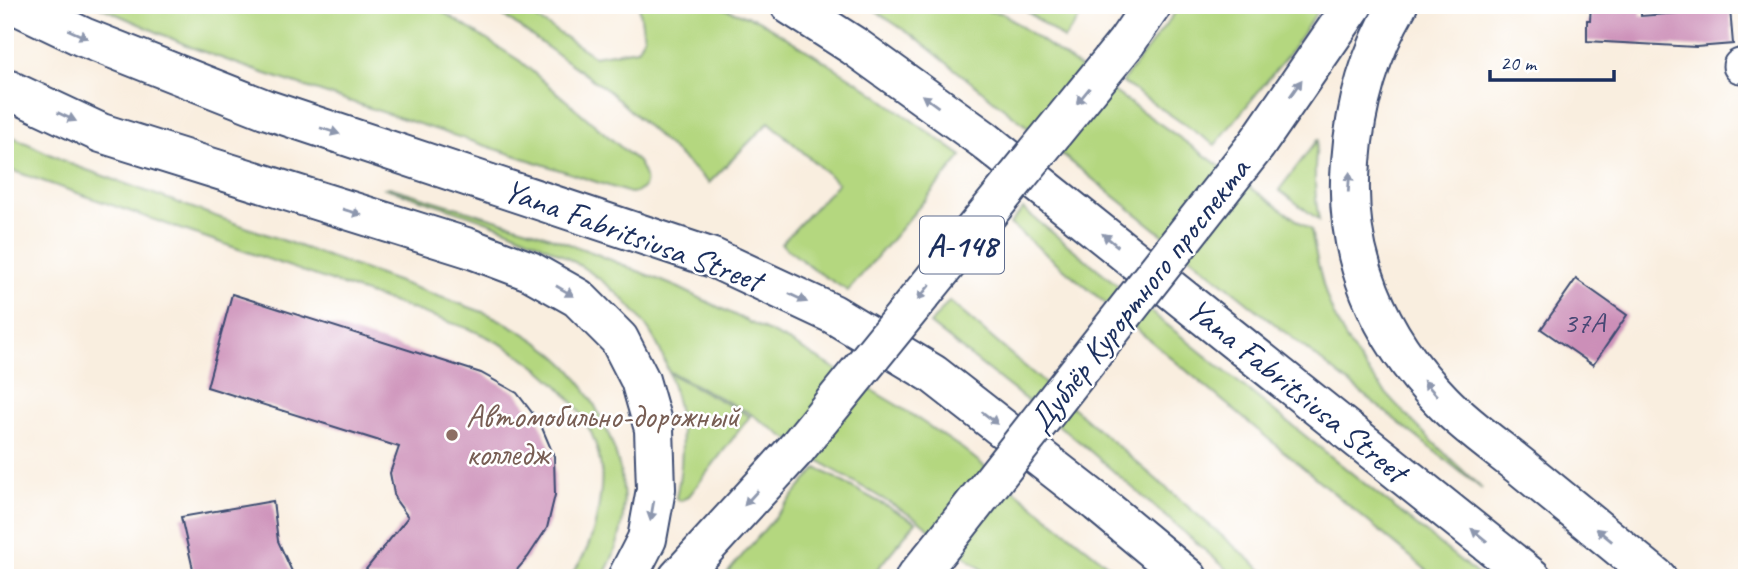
<svg xmlns="http://www.w3.org/2000/svg" width="1752" height="583" font-family="Caveat,sans-serif">
<style>
.green{fill:#b4d77f;stroke:#68836e;stroke-width:2}
.building{fill:#cc8fb8}
.lines{fill:none;stroke-linecap:round;stroke-linejoin:round}
.street-casing{stroke:#3c4c71;stroke-width:37}
.secondary-casing{stroke:#3c4c71;stroke-width:42}
.primary-casing{stroke:#3c4c71;stroke-width:42}
.street{stroke:#fff;stroke-width:33}
.secondary{stroke:#fff;stroke-width:38}
.primary{stroke:#fff;stroke-width:38}
.primary-bridge-casing{stroke:#3c4c71;stroke-width:42;stroke-linecap:butt}
.primary-bridge{stroke:#fff;stroke-width:38}
.oneway{fill:#8d97ae}
.education-dot{fill:#8d6e63;stroke:#fff;stroke-width:2.5}
.labels{text-anchor:middle;dominant-baseline:central;stroke-width:5;stroke-linejoin:round;paint-order:stroke}
.number-label{font-size:30px;fill:#474774}
.shield{fill:#fff;stroke:#5f6d8e;stroke-width:2}
.shield-label{font-size:32px;font-weight:bold;fill:#1b2f5e}
.street-label{font-size:33px;fill:#1b2f5e;stroke:#fff}
.education-label{font-size:33px;fill:#785e54;stroke:#fff;text-anchor:start}
</style>
<rect width="100%" height="100%" fill="#fff"/>
<filter id="ink" filterUnits="userSpaceOnUse"><feTurbulence type="fractalNoise" baseFrequency=".0143" numOctaves="2"/><feDisplacementMap in="SourceGraphic" scale="14" xChannelSelector="R" yChannelSelector="G"/><feConvolveMatrix kernelMatrix="1 2 1 2 8 2 1 2 1" color-interpolation-filters="sRGB"/></filter>
<filter id="wash" filterUnits="userSpaceOnUse"><feTurbulence type="fractalNoise" baseFrequency=".00686" numOctaves="4" result="noise"/><feDisplacementMap in="SourceGraphic" scale="28" xChannelSelector="R" yChannelSelector="G"/><feGaussianBlur stdDeviation="1.57" result="paint"/><feColorMatrix in="noise" values="0 0 0 0 0 0 0 0 0 0 0 0 0 0 0 0 0 1.4 0 .05"/><feComposite in="paint" operator="in"/></filter>
<g filter="url(#wash)">
<rect width="100%" height="100%" fill="#f9eedf"/>
<!-- green -->
<g class="green">
<path d="M96 5H432L520 61 638 162C647 176 651 191 630 193L263 73 193 48Z"/>
<polygon points="488,5 516,5 594,56 637,49 644,37 639,5 714,5 758,20 861,84 962,156 848,291 813,269 781,244 838,183 769,122 709,183 610,92"/>
<path d="M866 5H947L1002 13 1311 230C1316 255 1320 279 1329 303 1354 374 1429 437 1482 489L913 36Z"/>
<polygon points="1018,5 1089,5 1064,39"/>
<polygon points="1181,5 1322,5 1288,55 1215,145 1122,82"/>
<path d="M5 133 73 165 488 314C515 327 542 342 564 363 577 375 586 391 595 406 626 463 637 519 602 578H568C586 558 593 537 598 511 600 498 603 482 601 468 593 401 529 354 472 330L5 168Z"/>
<path d="M1318 139C1313 168 1314 192 1319 220L1279 190Z"/>
<path d="M389 187 528 229 594 253 679 288 790 342 900 407 963 449 1124 578H993L917 519 832 469 748 412 668 371C634 258 484 220 385 188Z"/>
<polygon points="1023,209 1482,578 1436,578 1010,224"/>
<polygon points="949,301 1271,578 1237,578 1082,444 930,324"/>
<path d="M669 373 750 416 689 496 680 501 676 498C686 451 683 418 669 373Z"/>
<polygon points="817,468 916,522 870,578 723,578"/>
</g>
<g id="blocks">
<!-- building -->
<g class="building">
<polygon points="1591,5 1641,5 1641,16 1730,9 1733,44 1696,47 1587,41 1587,20 1590,20"/>
<polygon points="1576,279 1627,315 1593,365 1541,329"/>
<polygon points="232,294 481,373 517,393 540,423 554,456 555,495 547,528 528,557 510,578 359,578 408,517 395,499 390,473 399,447 207,387"/>
<polygon points="273,501 278,541 295,578 195,578 181,517"/>
</g>
</g>
</g>
<g filter="url(#ink)">
<use href="#blocks" fill-opacity="0" stroke="#3c4c71" stroke-width="2"/>
<g class="lines">
<defs>
<polyline id="street" points="1740,66 1747,66"/>
<g id="secondary">
<polyline points="16,5 83,37 265,109 713,258 833,314 933,374 1098,503 1188,578"/>
<polyline points="790,5 854,46 983,139 1532,578"/>
<path d="M1398 5C1370 53 1355 106 1351 162 1343 254 1378 336 1443 402 1467 427 1498 448 1525 470 1569 506 1613 542 1657 578"/>
<polyline points="5,88 101,133 469,248 530,271 578,298 619,339 640,380 654,429 656,489 647,539 627,578"/>
</g>
<g id="primary">
<polyline points="1126,43 1152,5"/>
<polyline points="1257,144 1353,5"/>
<polyline points="678,578 797,448"/>
<polyline points="915,578 947,539"/>
</g>
</defs>
<!-- street casing -->
<use href="#street" class="street-casing"/>
<!-- secondary casing -->
<use href="#secondary" class="secondary-casing"/>
<!-- primary casing -->
<use href="#primary" class="primary-casing"/>
<!-- street -->
<use href="#street" class="street"/>
<!-- secondary -->
<use href="#secondary" class="secondary"/>
<!-- primary -->
<use href="#primary" class="primary"/>
<defs>
<g id="primary-bridge">
<polyline points="797,448 1126,43"/>
<polyline points="947,539 1257,144"/>
</g>
</defs>
<!-- primary-bridge casing -->
<use href="#primary-bridge" class="primary-bridge-casing"/>
<!-- primary-bridge -->
<use href="#primary-bridge" class="primary-bridge"/>
</g>
<!-- one-way arrows -->
<defs><path id="oneway-solid" d="M-6-.8H1V-3.2L6.5 0L1 3.2V.8H-6Z" transform="scale(1.75)"/></defs>
<g class="oneway">
<use href="#oneway-solid" transform="translate(78 34) rotate(24)"/>
<use href="#oneway-solid" transform="translate(1296 88) rotate(-55)"/>
<use href="#oneway-solid" transform="translate(1083 96) rotate(129)"/>
<use href="#oneway-solid" transform="translate(930 101) rotate(-144)"/>
<use href="#oneway-solid" transform="translate(67 117) rotate(25)"/>
<use href="#oneway-solid" transform="translate(330 131) rotate(18)"/>
<use href="#oneway-solid" transform="translate(1349 182) rotate(-86)"/>
<use href="#oneway-solid" transform="translate(352 212) rotate(17)"/>
<use href="#oneway-solid" transform="translate(1110 240) rotate(-141)"/>
<use href="#oneway-solid" transform="translate(565 291) rotate(30)"/>
<use href="#oneway-solid" transform="translate(924 292) rotate(129)"/>
<use href="#oneway-solid" transform="translate(798 298) rotate(25)"/>
<use href="#oneway-solid" transform="translate(1430 388) rotate(-131)"/>
<use href="#oneway-solid" transform="translate(990 418) rotate(38)"/>
<use href="#oneway-solid" transform="translate(751 498) rotate(132)"/>
<use href="#oneway-solid" transform="translate(652 511) rotate(100)"/>
<use href="#oneway-solid" transform="translate(1479 535) rotate(-141)"/>
<use href="#oneway-solid" transform="translate(1604 535) rotate(-141)"/>
</g>
</g>
<!-- markers -->
<circle class="education-dot" cx="452" cy="435" r="7"/>
<g class="labels">
<!-- number labels -->
<g class="number-label">
<text x="1584" y="322">37А</text>
</g>
<!-- shield labels -->
<rect class="shield" x="920" y="216.5" width="84" height="57" rx="5"/>
<g class="shield-label">
<text x="962" y="245">А-148</text>
</g>
<!-- street labels -->
<g class="street-label">
<text transform="translate(633 235) rotate(20)">Yana Fabritsiusa Street</text>
<text transform="translate(1139 295) rotate(-52)">Дублёр Курортного проспекта</text>
<text transform="translate(1297 390) rotate(39)">Yana Fabritsiusa Street</text>
</g>
<!-- education labels -->
<g class="education-label">
<text x="466" y="416">Автомобильно-дорожный<tspan x="466" dy="38">колледж</tspan></text>
</g>
</g>
<!-- margin -->
<rect width="1752" height="583" fill="none" stroke="#fff" stroke-width="28"/>
<!-- scale -->
<path d="M1490 70v10h124v-10" fill="none" stroke="#1b2f5e" stroke-width="3.5"/>
<text x="1500" y="70" font-size="21" fill="#1b2f5e" stroke="#ffffff" stroke-width="5" paint-order="stroke">20 m</text>
</svg>
